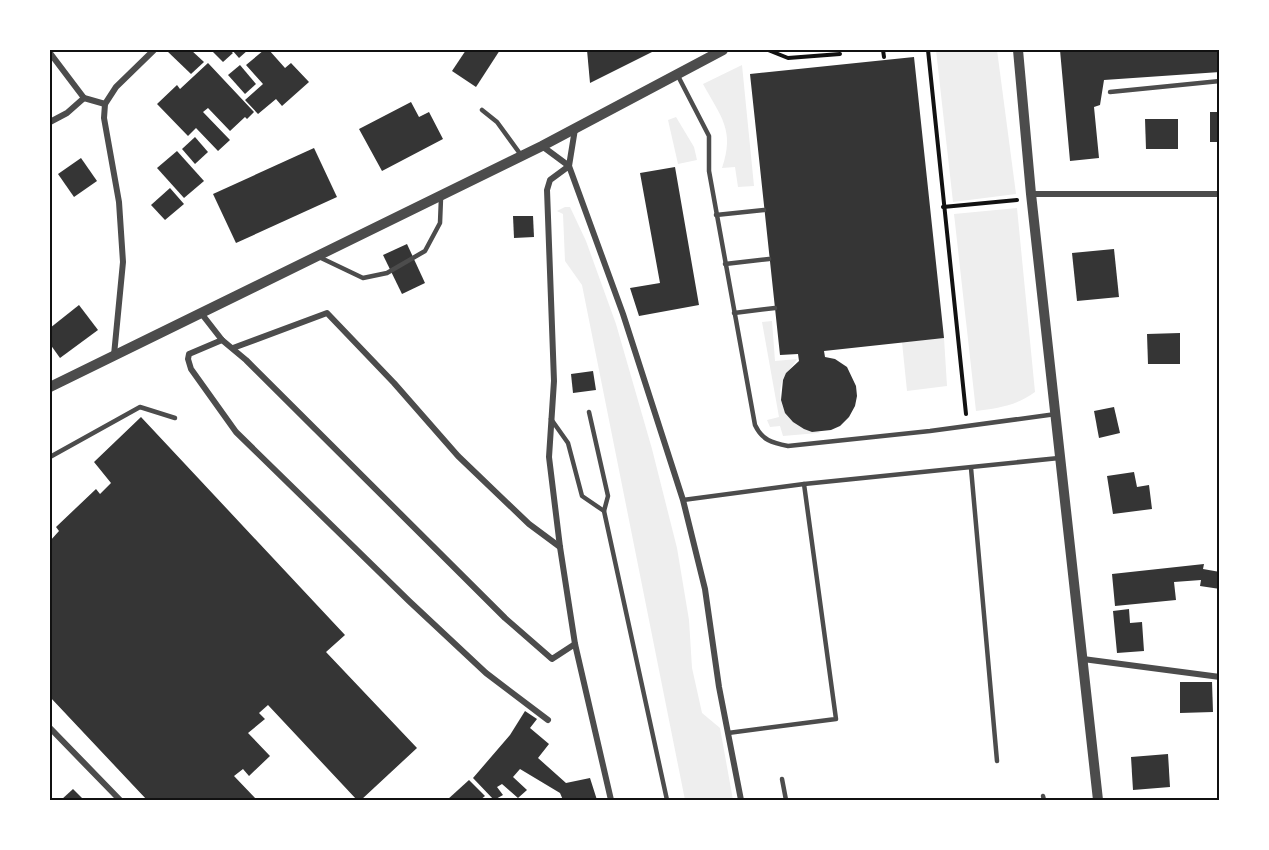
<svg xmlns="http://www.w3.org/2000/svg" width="1269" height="850" font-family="'Noto Sans',sans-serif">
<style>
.green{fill:#eee}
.building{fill:#353535}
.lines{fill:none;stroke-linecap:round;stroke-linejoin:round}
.path{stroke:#111;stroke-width:4}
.service{stroke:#4c4c4c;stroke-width:4.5}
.minor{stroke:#4c4c4c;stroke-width:6}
.tertiary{stroke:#4c4c4c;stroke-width:10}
.neatline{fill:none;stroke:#111;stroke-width:2}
</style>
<rect width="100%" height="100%" fill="#fff"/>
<!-- green -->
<g class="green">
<polygon points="936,50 997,50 1016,194 953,202"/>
<path d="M742 65 754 186 738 187 735 167 722 168C735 130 721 117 703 84Z"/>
<polygon points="676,117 694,147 697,160 678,164 668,120"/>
<polygon points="565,207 570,207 586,241 616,324 652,449 677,548 689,620 692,668 702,713 720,728 733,800 685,800 582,285 565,261 563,214 557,211"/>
<path d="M1017 208 1035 392C1016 406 998 408 976 411L954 214Z"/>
<path d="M772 321 775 361 797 359C793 366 787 371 783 379 772 406 794 430 820 432L818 433 783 436 780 426 770 427 767 420 779 417 762 322Z"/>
<polygon points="944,338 947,386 907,391 902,342"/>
</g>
<!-- building -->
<g class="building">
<polygon points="166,50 191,50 204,62 191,74"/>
<polygon points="211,50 229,50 233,53 223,62"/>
<polygon points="232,50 248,50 239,58"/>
<polygon points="264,50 269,50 285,68 291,63 309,82 282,106 276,99 258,114 245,100 263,84 246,65"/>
<polygon points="466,50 500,50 476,87 452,71"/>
<polygon points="587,50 656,50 590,83"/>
<polygon points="1060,50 1104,50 1104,52 1130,50 1219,50 1220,72 1104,80 1100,105 1094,107 1099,158 1070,161"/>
<polygon points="914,57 944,338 824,351 825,357 835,359 847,367 856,386 857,396 855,406 849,417 840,426 831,430 812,432 804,429 793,422 785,413 781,400 783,380 786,373 799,361 798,354 780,355 750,74"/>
<polygon points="208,63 254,112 247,119 245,117 230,131 208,108 203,112 230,140 218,151 196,128 188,136 157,104 177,85 180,89"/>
<polygon points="240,65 256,84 245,94 228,75"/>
<polygon points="411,102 419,117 429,112 443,139 382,171 359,129"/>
<rect x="1210" y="112" width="10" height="30"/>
<polygon points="1145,119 1178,119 1178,149 1146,149"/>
<polygon points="195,137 208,152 195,164 182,149"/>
<polygon points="314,148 337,197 236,243 213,194"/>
<polygon points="177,151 204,181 184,198 157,168"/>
<polygon points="81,158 97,181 74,197 58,174"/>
<polygon points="675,167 699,305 639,316 630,288 660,283 640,173"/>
<polygon points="170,188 184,204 165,220 151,205"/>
<polygon points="513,216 533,216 534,237 514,238"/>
<polygon points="407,244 425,283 402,294 383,255"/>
<polygon points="1114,249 1119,297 1077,301 1072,253"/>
<polygon points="79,305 98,330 60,358 50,344 50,328"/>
<polygon points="1180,333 1180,364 1148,364 1147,334"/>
<polygon points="593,371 596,390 573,393 571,374"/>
<polygon points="1114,407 1120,433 1099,438 1094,411"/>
<polygon points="141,417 345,635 326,652 417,748 361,800 357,800 268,705 259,713 265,719 248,733 270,756 249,776 243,769 234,776 257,800 147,800 50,697 50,541 59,531 56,527 96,489 100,494 111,483 94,462"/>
<polygon points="1134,472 1137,487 1149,485 1152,509 1113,514 1107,476"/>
<polygon points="1204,564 1203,569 1220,572 1220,589 1200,586 1201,580 1174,582 1176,600 1115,606 1112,574"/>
<polygon points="1129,609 1130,623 1142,622 1144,651 1117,653 1113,611"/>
<polygon points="1180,682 1212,682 1213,712 1180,713"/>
<polygon points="525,711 537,719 530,728 549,744 538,758 566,783 590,778 597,800 563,800 560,793 520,769 513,777 527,790 518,798 502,784 497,787 503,795 494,800 473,778 510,735"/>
<polygon points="1168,754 1170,787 1133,790 1131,757"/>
<polygon points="469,780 485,796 480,800 447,800"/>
<polygon points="73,789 84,800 61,800"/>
</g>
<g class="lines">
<!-- path -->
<g class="path">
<polyline points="768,50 788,58 840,54"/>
<polyline points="883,50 884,57"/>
<polyline points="928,50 966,414"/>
<polyline points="943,207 1017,200"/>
</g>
<!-- service -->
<g class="service">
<path d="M678 76 709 136V171L755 425C762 440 772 443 788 446L930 431 1056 414"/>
<polyline points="1110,92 1220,81"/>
<polyline points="482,110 497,122 521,155"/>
<polyline points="716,215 764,210"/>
<polyline points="319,257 363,278 387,273 425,251 440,223 441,198"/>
<polyline points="725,264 769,259"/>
<polyline points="734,313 775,308"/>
<polyline points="589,412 608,496 604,511"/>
<polyline points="551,419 568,443 582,496 604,511 667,800"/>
<polyline points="50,457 140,407 175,418"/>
<polyline points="971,468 997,761"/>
<polyline points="683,500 804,484 1059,458"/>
<polyline points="728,733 836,719 804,484"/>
<polyline points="782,779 786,800"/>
<polyline points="1043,796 1044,800"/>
</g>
<!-- minor -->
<g class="minor">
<polyline points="50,53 84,98 105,104"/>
<polyline points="50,122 67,113 84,98"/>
<polyline points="542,146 569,166 575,129"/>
<polyline points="1031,194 1220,194"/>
<polyline points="201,313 222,340 246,360 505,618 552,659 575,644"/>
<polyline points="222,340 189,354 188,359 191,369 236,432 409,601 486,673 548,720"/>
<polyline points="233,348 327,313 394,383 458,456 529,524 560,547"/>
<polyline points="114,355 123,262 119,202 104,118 105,104 116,87 154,50"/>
<polyline points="1083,659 1220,677"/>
<polyline points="50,728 120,800"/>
<polyline points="611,800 575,644 560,547 549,457 554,381 547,190 550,180 569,166 623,314 683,500 705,589 719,687 741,800"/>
</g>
<!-- tertiary -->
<g class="tertiary">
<polyline points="1018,50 1031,194 1098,800"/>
<polyline points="50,387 542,146 723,50"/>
</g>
</g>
<!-- border -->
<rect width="1269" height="850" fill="none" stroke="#ffffff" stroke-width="102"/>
<rect x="51" y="51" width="1167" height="748" class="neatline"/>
</svg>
